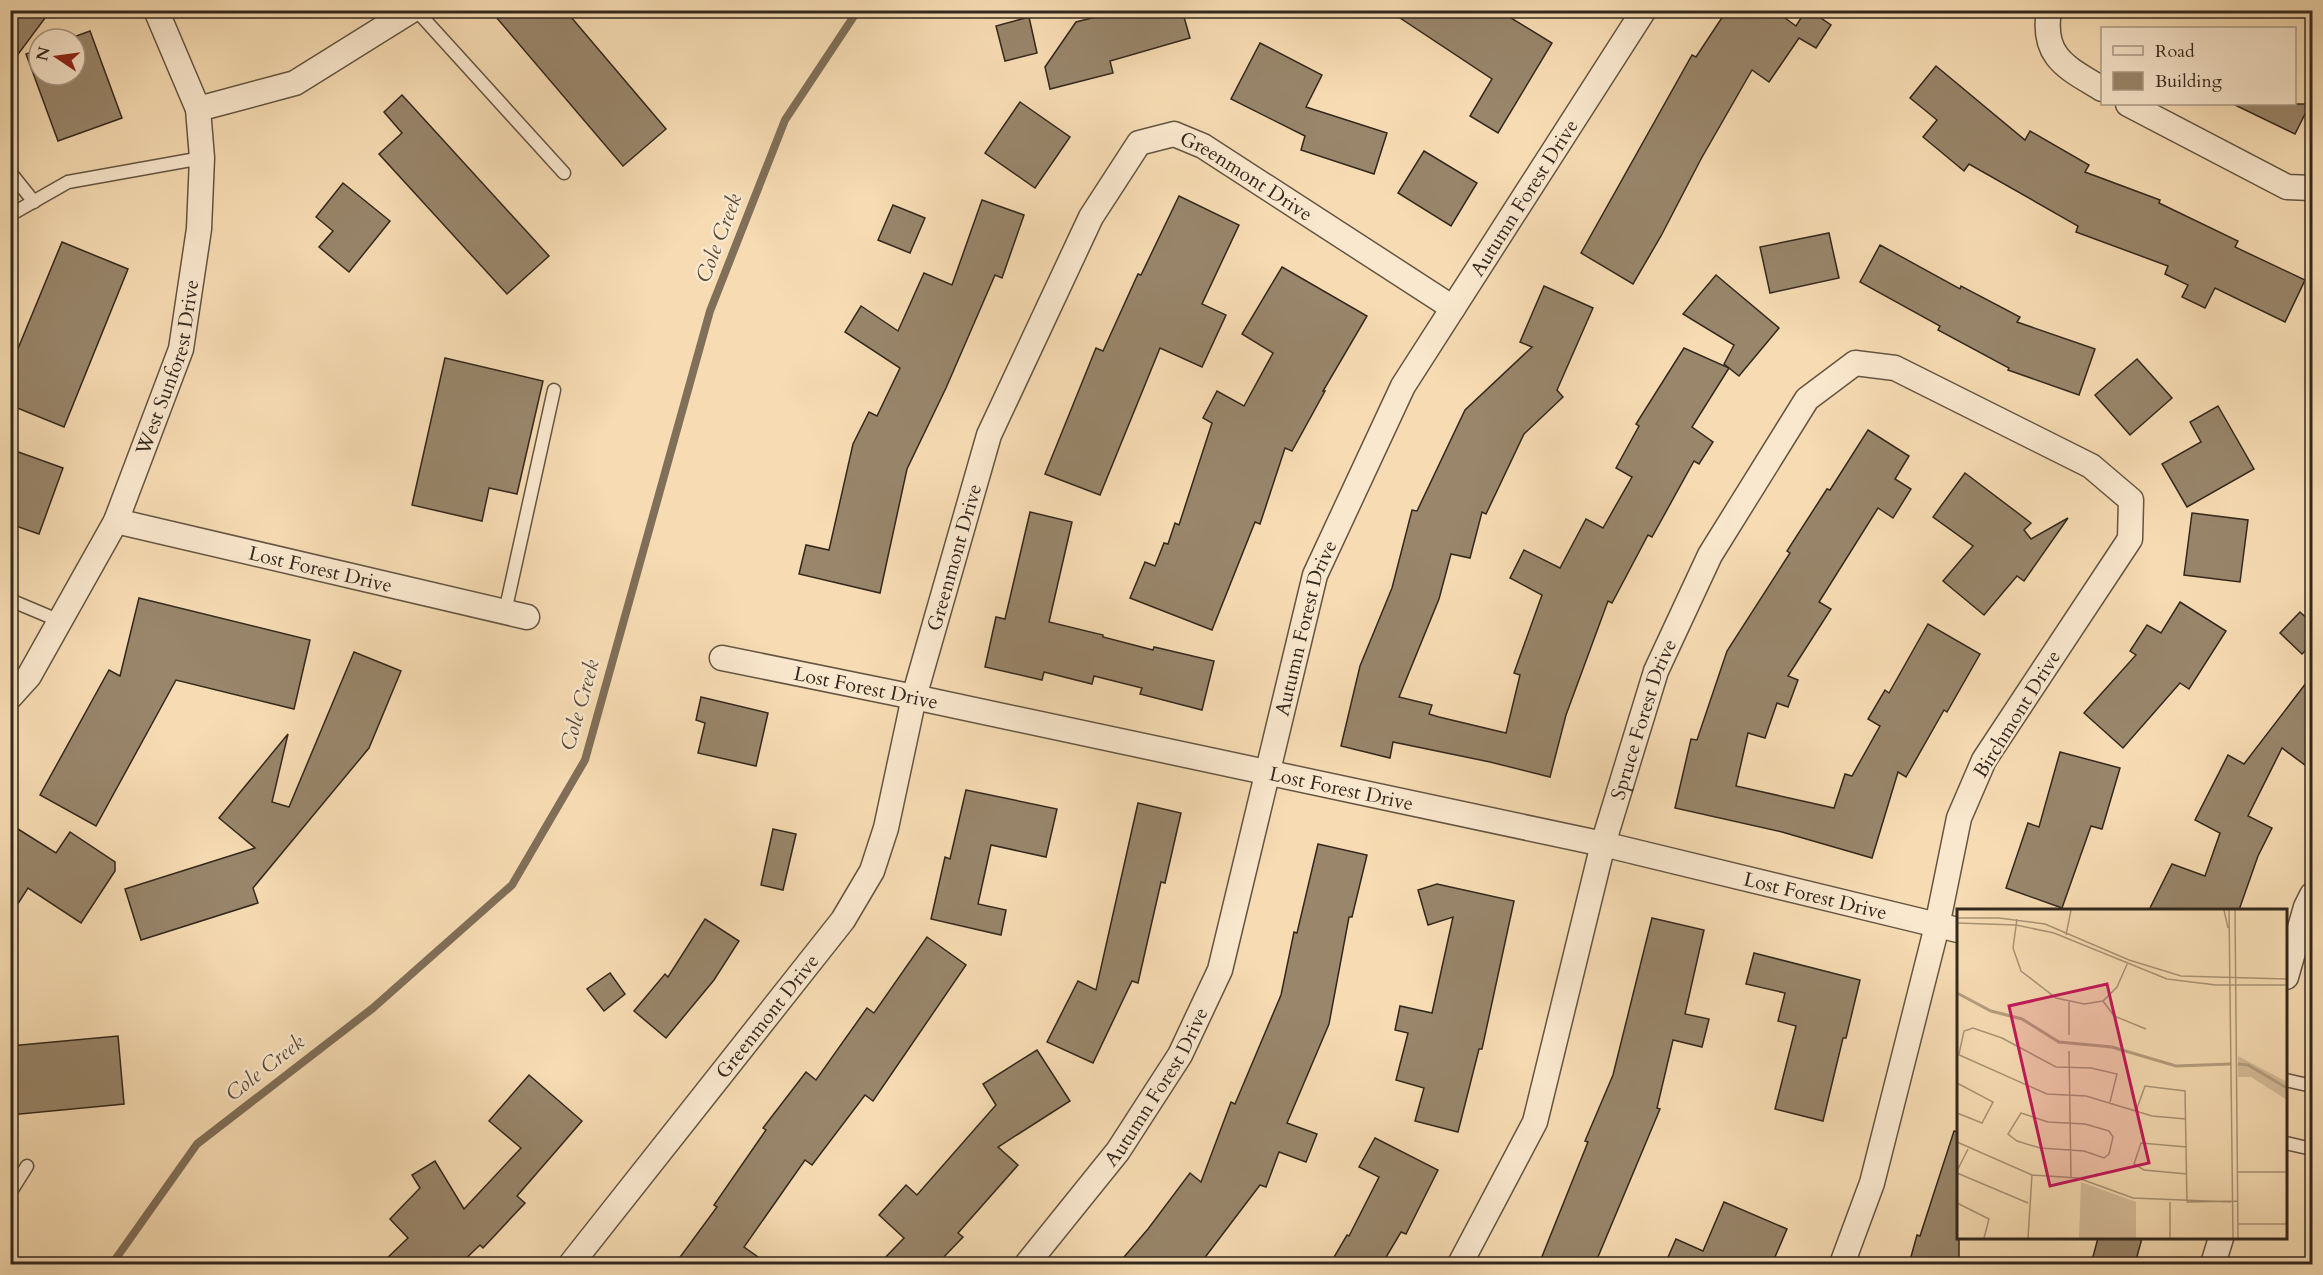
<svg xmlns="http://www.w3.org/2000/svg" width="2323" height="1275" font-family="Cardo,serif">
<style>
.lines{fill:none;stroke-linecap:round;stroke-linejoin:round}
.stream{stroke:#806f59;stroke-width:8}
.building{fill:#99866b;stroke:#33281e;stroke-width:1.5}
.service-casing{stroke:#645543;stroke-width:15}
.minor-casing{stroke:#645543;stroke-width:27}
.service{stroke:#fae8ce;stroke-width:12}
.minor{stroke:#fae8ce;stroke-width:24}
.labels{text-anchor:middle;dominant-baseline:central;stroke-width:5;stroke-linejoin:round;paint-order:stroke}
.street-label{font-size:20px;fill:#33281e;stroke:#fae8ce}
.water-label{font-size:21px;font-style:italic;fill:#5a4c3b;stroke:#fae8ce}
.inset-river{fill:none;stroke:#b49f80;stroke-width:3}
.inset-road{fill:none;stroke:#a99477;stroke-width:1.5}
.view{fill:#c2185b;fill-opacity:0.15;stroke:#c2185b;stroke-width:3}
.inset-edge{fill:none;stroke:#33281e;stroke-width:3}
</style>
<rect width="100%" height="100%" fill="#f7dcb3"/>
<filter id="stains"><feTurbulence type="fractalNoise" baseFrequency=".00333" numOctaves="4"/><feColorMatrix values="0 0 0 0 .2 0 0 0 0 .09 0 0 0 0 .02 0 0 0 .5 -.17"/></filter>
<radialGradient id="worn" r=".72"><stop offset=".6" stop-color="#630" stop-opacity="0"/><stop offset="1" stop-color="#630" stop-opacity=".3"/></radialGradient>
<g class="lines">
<!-- stream -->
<polyline class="stream" points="112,1264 197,1144 373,1008 512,885 585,760 710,311 785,120 858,10"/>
</g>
<!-- building -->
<g class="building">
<polygon points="10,10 51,10 10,65"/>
<polygon points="490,10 565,10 666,129 623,166"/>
<polygon points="1123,10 1182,10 1190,38 1110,61 1113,73 1050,89 1045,67 1076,22"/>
<polygon points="1388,10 1498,10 1552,43 1498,133 1470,116 1492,79"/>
<polygon points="1727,10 1774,10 1796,26 1806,10 1809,10 1831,25 1816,48 1799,38 1769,82 1752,70 1701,159 1661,236 1633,284 1581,253 1692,55 1696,57"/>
<polygon points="1029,17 1037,53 1005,61 996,26"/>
<polygon points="90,31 122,118 58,141 26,54 39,50 39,75 75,75 75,39 68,39"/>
<polygon points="1260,43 1322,75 1306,107 1387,133 1374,174 1301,150 1305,136 1231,99"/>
<polygon points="1936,66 2025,140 2030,131 2089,165 2085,172 2160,200 2159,203 2238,241 2235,247 2305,280 2285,322 2215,288 2205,308 2182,297 2188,285 2165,274 2168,266 2076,232 2078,226 1969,164 1964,171 1923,137 1937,120 1910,98"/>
<polygon points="402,95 549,256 507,294 379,154 402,133 384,112"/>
<polygon points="1020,102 1070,137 1035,188 985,153"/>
<polygon points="2233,104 2310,104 2295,134"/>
<polygon points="1424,151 1477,183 1451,226 1398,193"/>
<polygon points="343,183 390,221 349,272 319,247 333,231 316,217"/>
<polygon points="1179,196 1239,225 1202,304 1226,315 1202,367 1160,348 1100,495 1045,474 1096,348 1103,351 1138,274 1141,275"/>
<polygon points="982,200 1024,215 1002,278 995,275 946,388 907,469 880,593 799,574 806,545 829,550 853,444 869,412 877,416 900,368 845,332 861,306 898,331 924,273 952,285"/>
<polygon points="893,205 925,218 910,253 878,240"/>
<polygon points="1829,233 1839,278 1770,293 1760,247"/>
<polygon points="62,242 128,269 64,427 10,405 10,368"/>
<polygon points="1880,245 1960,289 1961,286 2020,317 2017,322 2095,349 2079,395 2008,370 2009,368 1938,330 1940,326 1860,282"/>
<polygon points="1282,267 1367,316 1323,391 1325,391 1292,451 1285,448 1260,524 1255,522 1212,630 1130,598 1145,562 1155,566 1164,543 1168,544 1175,523 1179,525 1212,423 1203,418 1217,391 1244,406 1273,353 1242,334"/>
<polygon points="1716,275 1779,328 1739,376 1724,364 1734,345 1683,314"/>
<polygon points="1544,286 1593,308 1557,390 1563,397 1524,434 1486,514 1482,512 1470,558 1451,554 1439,599 1399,697 1432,705 1429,714 1439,717 1506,733 1520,675 1514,673 1542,595 1510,578 1524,550 1560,568 1586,519 1603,528 1632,477 1616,468 1639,426 1636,424 1684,348 1729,368 1692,427 1713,442 1699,464 1694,461 1652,537 1648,535 1612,603 1608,601 1566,715 1550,777 1490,762 1393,742 1390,758 1341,746 1360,666 1392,588 1412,510 1417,511 1465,410 1532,347 1520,342"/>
<polygon points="445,358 543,381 517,494 489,488 482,521 412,505"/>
<polygon points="2137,359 2172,398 2130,435 2095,395"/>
<polygon points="2218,406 2254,469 2187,507 2162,464 2201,442 2190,422"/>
<polygon points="1868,430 1909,456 1895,479 1911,489 1893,518 1878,508 1819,602 1831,609 1788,676 1798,680 1788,707 1777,703 1765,738 1748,733 1736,786 1834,808 1845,774 1852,776 1880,726 1868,719 1885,690 1889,693 1928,624 1980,654 1947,712 1944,710 1906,777 1898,772 1872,858 1782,832 1675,808 1691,739 1697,740 1727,651 1790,553 1787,551 1827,489 1830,490"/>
<polygon points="10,449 63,468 39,534 10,524"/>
<polygon points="1965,473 2031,523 2024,530 2031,539 2068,518 2024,581 2017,576 1984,615 1943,581 1973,546 1933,517"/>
<polygon points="1030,512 1072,522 1049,622 1103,635 1103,637 1153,650 1154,647 1214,661 1202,710 1140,694 1142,688 1094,676 1092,684 1044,672 1042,680 985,667 996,617 1005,619"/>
<polygon points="2192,513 2248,520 2240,582 2184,575"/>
<polygon points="139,598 310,640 294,709 176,680 96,826 40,795 109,670 120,676"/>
<polygon points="2180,602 2226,631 2189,689 2180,683 2123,748 2084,713 2136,655 2130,651 2147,625 2161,633"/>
<polygon points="2300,612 2313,624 2313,643 2302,654 2280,633"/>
<polygon points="354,652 401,671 369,748 253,888 258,903 141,940 125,889 255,848 219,818 288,734 272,802 289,807"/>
<polygon points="2313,674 2313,771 2282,748 2248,816 2272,828 2258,856 2239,910 2149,910 2172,864 2205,876 2220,833 2195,820 2228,755 2244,764"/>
<polygon points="701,697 768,713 756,766 698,753 705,723 696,720"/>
<polygon points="2060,752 2120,768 2102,829 2091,826 2062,908 2006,888 2028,823 2039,827"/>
<polygon points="966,790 1057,809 1046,857 991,845 978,904 1006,910 1001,935 931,919 945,857 950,859"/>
<polygon points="1138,803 1181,813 1165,883 1161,882 1138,983 1132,981 1093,1063 1047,1042 1078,981 1096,990"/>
<polygon points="10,824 56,853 70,832 115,862 115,871 81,923 28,888 10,916"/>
<polygon points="773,829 796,834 783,890 761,885"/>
<polygon points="1318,844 1367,855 1352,917 1349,917 1329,1024 1287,1123 1317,1134 1306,1162 1279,1152 1266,1187 1260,1185 1200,1264 1118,1264 1148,1229 1190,1173 1201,1182 1231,1102 1235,1104 1281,995 1294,932 1297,933"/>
<polygon points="1437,884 1514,901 1482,1049 1479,1049 1458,1132 1415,1121 1424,1088 1396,1080 1408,1033 1395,1030 1400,1006 1432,1013 1453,917 1428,925 1418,890"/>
<polygon points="1652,918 1704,930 1685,1014 1709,1019 1702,1047 1673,1040 1657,1108 1660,1109 1595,1264 1539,1264 1588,1142 1585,1141 1613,1075"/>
<polygon points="705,919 739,941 714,980 666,1038 634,1011 665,974 668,977"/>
<polygon points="927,937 966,965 873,1101 865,1095 812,1165 805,1160 744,1247 768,1264 675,1264 717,1207 714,1205 766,1130 763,1128 806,1072 816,1080 867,1008 874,1013"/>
<polygon points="1754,953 1860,980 1846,1038 1843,1038 1823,1121 1775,1109 1796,1026 1778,1021 1785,993 1746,984"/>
<polygon points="610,973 625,994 604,1011 587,989"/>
<polygon points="118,1036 124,1104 10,1115 10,1046"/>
<polygon points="1037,1050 1070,1101 998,1147 1018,1165 958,1233 963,1237 937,1264 879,1264 904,1238 879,1215 906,1185 917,1195 996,1105 983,1084"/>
<polygon points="529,1075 582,1121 517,1196 525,1203 483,1248 480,1245 460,1264 381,1264 408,1238 390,1219 420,1188 412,1175 435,1161 464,1209 521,1148 489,1121"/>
<polygon points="1954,1131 1959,1132 1959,1264 1909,1264 1917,1235 1920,1236"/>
<polygon points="1375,1138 1438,1170 1406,1234 1401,1232 1382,1264 1330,1264 1347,1235 1349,1236 1379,1177 1359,1167"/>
<polygon points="1724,1202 1787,1229 1772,1264 1665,1264 1676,1239 1703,1251"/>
<polygon points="2098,1238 2142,1238 2135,1264 2091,1264"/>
</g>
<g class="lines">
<defs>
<g id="service">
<polyline points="416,10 564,173"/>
<polyline points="10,172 34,202"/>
<polyline points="10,215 68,182 202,158"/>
<polyline points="10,600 60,621"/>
<polyline points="505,612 554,390"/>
<polyline points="2286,1080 2312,1086"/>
<polyline points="2286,1143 2312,1149"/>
<polyline points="10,1193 27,1166"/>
</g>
<g id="minor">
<path d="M2049 10C2041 58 2068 68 2102 89"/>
<polyline points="2128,104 2287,187 2312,188"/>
<polyline points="198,109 295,83 412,10"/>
<path id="s1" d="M116 521 527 617"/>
<path id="s2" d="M722 658 914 697 1603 844 1958 930"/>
<path id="s3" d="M10 697 29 676 116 521 181 349 199 229 202 158 198 109 156 10"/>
<polyline points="2286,977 2306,907 2312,895"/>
<path id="s4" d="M571 1264 843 920 872 871 886 828 914 697 989 435 1091 217 1139 143 1174 134 1203 146 1453 308"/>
<path id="s5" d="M1027 1264 1118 1151 1180 1055 1220 970 1315 575 1403 386 1644 10"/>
<path id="s6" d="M1460 1264 1535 1122 1603 844 1656 671 1710 555 1807 399 1855 363 1895 368 2091 466 2131 500 2130 539 1984 760 1959 818 1937 926 1872 1183 1842 1264"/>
<polyline points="2213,1264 2221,1238"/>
</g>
</defs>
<!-- service casing -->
<use href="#service" class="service-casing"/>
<!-- minor casing -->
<use href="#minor" class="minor-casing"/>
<!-- service -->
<use href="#service" class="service"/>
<!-- minor -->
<use href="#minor" class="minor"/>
</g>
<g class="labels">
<!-- street labels -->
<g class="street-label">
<text stroke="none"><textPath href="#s4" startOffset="1396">Greenmont Drive</textPath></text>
<text stroke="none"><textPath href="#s5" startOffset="1192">Autumn Forest Drive</textPath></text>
<text stroke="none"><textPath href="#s3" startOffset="369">West Sunforest Drive</textPath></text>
<text stroke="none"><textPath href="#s4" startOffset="820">Greenmont Drive</textPath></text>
<text stroke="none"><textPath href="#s1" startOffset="210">Lost Forest Drive</textPath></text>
<text stroke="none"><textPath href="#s5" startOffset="706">Autumn Forest Drive</textPath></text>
<text stroke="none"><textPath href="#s2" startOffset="147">Lost Forest Drive</textPath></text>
<text transform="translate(2017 714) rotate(-58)">Birchmont Drive</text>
<text stroke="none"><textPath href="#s6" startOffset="578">Spruce Forest Drive</textPath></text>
<text stroke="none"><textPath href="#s2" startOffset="633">Lost Forest Drive</textPath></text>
<text stroke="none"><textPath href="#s2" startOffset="1119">Lost Forest Drive</textPath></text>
<text stroke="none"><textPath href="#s4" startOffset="316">Greenmont Drive</textPath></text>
<text stroke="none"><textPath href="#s5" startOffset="220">Autumn Forest Drive</textPath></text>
</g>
<!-- water labels -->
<g class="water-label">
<text transform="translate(719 238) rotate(-69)">Cole Creek</text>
<text transform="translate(580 705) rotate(-74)">Cole Creek</text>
<text transform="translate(265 1068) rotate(-38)">Cole Creek</text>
</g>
</g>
<!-- overview -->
<g transform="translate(1957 909)">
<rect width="330" height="330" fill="#f7dcb3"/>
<path d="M281 147 330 173V191L294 168H281ZM124 273 179 293V329H122Z" fill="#d6bd9a"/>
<path class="inset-river" d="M0 84 34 102 65 110 102 133 155 138 219 157 274 155M281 155 291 156 330 179"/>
<path class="inset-road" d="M267 1 271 19M272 1 276 329M278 1 281 329M0 9H42L88 15 172 51 224 67 330 70M60 10 56 39 64 62 99 89 127 95 146 92 160 78 171 53M0 14 59 16 97 24 210 70 259 76H330M109 26 114 1M146 92 157 107 189 120M112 126V93M112 142 114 269M0 145 90 185 129 187 195 207 229 210M2 145 7 122 16 119 45 129 99 158 134 159 160 165 153 193M0 174 36 193 25 214 0 204M179 202 188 177 228 182 230 293M64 204 91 213 128 215 152 222 156 228 152 245 147 249 127 242 83 239 60 232 51 225ZM0 233 75 266 121 269 176 289 274 293M230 238 184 234 177 255 187 261 230 265M0 262 11 240M281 263H330M0 264 71 294M213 293V329M230 293 281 292M0 294 32 310 27 329M281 315H330M71 329 75 266"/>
<path class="view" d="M150 75 192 254 93 277 52 97Z"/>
<rect width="330" height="330" class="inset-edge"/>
</g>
<!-- margin -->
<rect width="2323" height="1275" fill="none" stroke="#f7dcb3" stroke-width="36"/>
<rect x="12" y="12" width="2299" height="1251" fill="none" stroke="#33281e" stroke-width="3"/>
<rect x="18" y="18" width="2287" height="1239" fill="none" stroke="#33281e" stroke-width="1.5"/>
<!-- legend -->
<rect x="2101" y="27" width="195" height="78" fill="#fae8ce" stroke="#aa9b88" stroke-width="1.5"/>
<rect x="2113" y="46" width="30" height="9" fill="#fae8ce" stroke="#aa9b88" stroke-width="1.5"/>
<text x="2155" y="57" font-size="18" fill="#33281e">Road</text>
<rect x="2113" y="72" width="30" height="18" fill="#99866b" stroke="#aa9b88" stroke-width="1.5"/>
<text x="2155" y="87" font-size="18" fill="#33281e">Building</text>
<!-- north arrow -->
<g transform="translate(57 57) rotate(283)"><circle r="28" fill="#fae8ce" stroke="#aa9b88" stroke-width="1.5"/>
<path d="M0-4.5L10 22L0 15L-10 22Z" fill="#8f2418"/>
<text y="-9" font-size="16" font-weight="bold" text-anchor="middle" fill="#33281e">N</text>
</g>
<rect width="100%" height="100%" filter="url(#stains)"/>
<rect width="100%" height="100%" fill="url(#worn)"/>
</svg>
